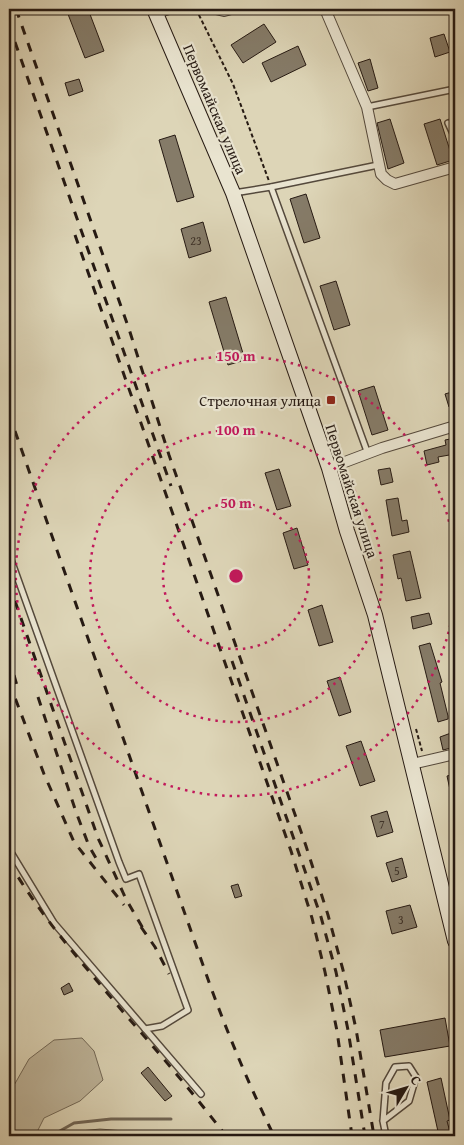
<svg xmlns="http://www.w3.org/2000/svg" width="464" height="1145" font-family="'Gentium Book Plus',serif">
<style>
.green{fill:#beb59b;stroke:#726857}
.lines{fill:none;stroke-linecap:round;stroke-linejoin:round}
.stream{stroke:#6f6454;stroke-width:3}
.building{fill:#857b68;stroke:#261a13}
.service-casing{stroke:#54493c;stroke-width:8}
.minor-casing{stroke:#54493c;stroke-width:12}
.secondary-casing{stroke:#261a13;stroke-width:16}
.path{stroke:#261a13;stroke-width:2;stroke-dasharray:4 2.5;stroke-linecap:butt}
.service{stroke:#e9e4d0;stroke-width:5}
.minor{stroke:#e9e4d0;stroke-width:10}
.secondary{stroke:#e9e4d0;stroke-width:14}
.rail{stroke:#261a13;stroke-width:3;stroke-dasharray:9 9;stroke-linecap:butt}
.ring{fill:none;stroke:#c2185b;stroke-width:2.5;stroke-dasharray:2.5 5}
.poi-dot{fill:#8f2418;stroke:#e9e4d0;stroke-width:2}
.labels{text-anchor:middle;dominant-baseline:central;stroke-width:4.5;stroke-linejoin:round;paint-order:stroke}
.number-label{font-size:12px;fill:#3e3228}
.street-label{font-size:15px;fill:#261a13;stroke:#e9e4d0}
.poi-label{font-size:15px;fill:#261a13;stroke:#e9e4d0;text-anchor:end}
.centre{fill:#c2185b;stroke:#e9e4d0;stroke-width:2.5}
.ring-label{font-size:15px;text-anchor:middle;font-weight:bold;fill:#c2185b;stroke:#e9e4d0;stroke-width:4.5;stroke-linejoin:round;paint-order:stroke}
</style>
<rect width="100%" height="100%" fill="#ddd5b7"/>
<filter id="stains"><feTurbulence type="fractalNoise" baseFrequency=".004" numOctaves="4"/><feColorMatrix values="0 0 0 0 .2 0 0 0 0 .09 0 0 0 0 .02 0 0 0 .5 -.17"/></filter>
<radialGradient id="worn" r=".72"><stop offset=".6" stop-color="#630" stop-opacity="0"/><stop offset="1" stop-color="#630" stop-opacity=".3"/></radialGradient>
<!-- green -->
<g class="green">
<polygon points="82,1038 94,1051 103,1080 80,1101 44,1118 35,1136 11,1136 12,1124 9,1119 9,1094 29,1059 54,1040"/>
<polygon points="100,1129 171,1135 171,1136 43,1136 42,1135"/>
</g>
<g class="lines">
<!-- stream -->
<polyline class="stream" points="51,1136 74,1123 111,1119 171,1119"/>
</g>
<!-- building -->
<g class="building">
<polygon points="66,9 88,9 104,51 85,58"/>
<polygon points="264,24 276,42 243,63 231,45"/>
<polygon points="444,34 450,52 435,57 430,38"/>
<polygon points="298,46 306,65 271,82 262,63"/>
<polygon points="370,59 378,88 368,91 358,63"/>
<polygon points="79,79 83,91 69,96 65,83"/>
<polygon points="390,119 404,163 388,169 377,123"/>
<polygon points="440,119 453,160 437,165 424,124"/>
<polygon points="175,135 194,197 177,202 159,140"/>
<polygon points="306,194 320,238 304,243 290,199"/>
<polygon points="203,222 211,251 189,258 181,229"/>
<polygon points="336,281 350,325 334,330 320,286"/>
<polygon points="226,297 245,360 228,365 209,302"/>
<polygon points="374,386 388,430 372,435 358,391"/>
<polygon points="455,391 455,405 449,407 445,394"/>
<polygon points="455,438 455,454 438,457 439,462 427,465 424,451 446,445 445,440"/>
<polygon points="390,468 393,482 381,485 378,470"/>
<polygon points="279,469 291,506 277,510 265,473"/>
<polygon points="398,498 402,521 407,520 409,532 392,536 386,500"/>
<polygon points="297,528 308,565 294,569 283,533"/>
<polygon points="410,551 421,598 406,601 401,578 398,579 393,555"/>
<polygon points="322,605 333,642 319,646 308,610"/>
<polygon points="429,613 432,624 413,629 411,617"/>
<polygon points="430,643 442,682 440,683 448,716 448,719 438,722 419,646"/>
<polygon points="340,677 351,712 339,716 327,681"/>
<polygon points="451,733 455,747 443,750 440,737"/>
<polygon points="361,741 375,781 360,786 346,746"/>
<polygon points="455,774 455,799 452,799 447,776"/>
<polygon points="387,811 393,832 377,837 371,816"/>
<polygon points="402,858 407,877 392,882 386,863"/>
<polygon points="238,884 242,896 235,898 231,886"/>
<polygon points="410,905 417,927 392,934 386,911"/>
<polygon points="69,983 73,991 64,995 61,988"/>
<polygon points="445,1018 450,1046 385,1057 380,1030"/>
<polygon points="148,1067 172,1096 165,1101 141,1073"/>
<polygon points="441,1078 450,1120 447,1121 451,1136 439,1136 427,1082"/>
</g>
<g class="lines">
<defs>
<g id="service">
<polyline points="367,107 455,89"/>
<polyline points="448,123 455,138"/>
<polyline points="271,187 368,454"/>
<polyline points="234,193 271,187 378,165"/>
<polyline points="9,554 119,862 126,879 139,874 188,1010 162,1026 145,1029"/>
<polyline points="9,849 54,923 201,1094"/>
<polyline points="383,1121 409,1101 416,1077 409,1066 395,1067 386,1083 383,1121 386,1136"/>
</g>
<g id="minor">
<polyline points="216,9 224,11 231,9"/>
<polyline points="325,9 367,107 381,174 387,180 395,184 455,167"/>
<polyline points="156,13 169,9"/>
<polyline points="329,468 382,448 455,426"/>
<polyline points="412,764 455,754"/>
</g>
<polyline id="secondary" points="154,9 233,193 329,468 347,531 375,615 455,941"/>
</defs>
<!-- service casing -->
<use href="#service" class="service-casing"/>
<!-- minor casing -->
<use href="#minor" class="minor-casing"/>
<!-- secondary casing -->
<use href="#secondary" class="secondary-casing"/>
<!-- path -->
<g class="path">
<polyline points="196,9 233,84 269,181"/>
<polyline points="416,729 422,751"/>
</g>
<!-- service -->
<use href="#service" class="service"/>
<!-- minor -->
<use href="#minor" class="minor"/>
<!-- secondary -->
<use href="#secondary" class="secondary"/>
<!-- rail -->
<g class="rail">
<polyline points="16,9 129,329 169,455 306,846 328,915 343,970 356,1029 374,1136"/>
<polyline points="9,25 171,486"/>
<polyline points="75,235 291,851 312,918 325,972 337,1031 352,1136"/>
<path d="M9 414 210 985C229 1037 250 1087 274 1136"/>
<polyline points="9,584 98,838 126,899 145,932"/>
<polyline points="9,658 18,689"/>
<polyline points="232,661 321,917 336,972 348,1030 365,1136"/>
<polyline points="9,682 44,774 74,842 124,905"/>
<polyline points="38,697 76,812 89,846 100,865"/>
<path d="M9 862C41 917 83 964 124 1013 159 1053 194 1094 226 1136"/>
<polyline points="141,927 155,947 169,974"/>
</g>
</g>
<!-- distance rings -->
<g class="ring">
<circle cx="236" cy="576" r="73"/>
<circle cx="236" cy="576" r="146"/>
<path d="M455 595A220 220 0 1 1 455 557"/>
</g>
<!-- markers -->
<rect class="poi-dot" x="326" y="395" width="10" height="10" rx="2.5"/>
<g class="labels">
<!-- number labels -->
<g class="number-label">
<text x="196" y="240">23</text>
<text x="382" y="824">7</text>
<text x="397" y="870">5</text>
<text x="401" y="919">3</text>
</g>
<!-- street labels -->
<g class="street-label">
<text transform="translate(215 109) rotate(67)">Первомайская улица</text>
<text transform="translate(352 491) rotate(72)">Первомайская улица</text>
</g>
<!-- poi labels -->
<g class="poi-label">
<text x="321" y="400">Стрелочная улица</text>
</g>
</g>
<circle cx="236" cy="576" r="8" class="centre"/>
<g class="ring-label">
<text x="236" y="361">150 m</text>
<text x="236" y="435">100 m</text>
<text x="236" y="508">50 m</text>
</g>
<!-- margin -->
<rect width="464" height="1145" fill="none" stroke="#ddd5b7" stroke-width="30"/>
<rect x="10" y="10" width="444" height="1125" fill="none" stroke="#261a13" stroke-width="2.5"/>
<rect x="15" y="15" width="434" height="1115" fill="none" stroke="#261a13"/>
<!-- north arrow -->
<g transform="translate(406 1088) rotate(52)" stroke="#e9e4d0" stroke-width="4" paint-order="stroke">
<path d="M0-4L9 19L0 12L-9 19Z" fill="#261a13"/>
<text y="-8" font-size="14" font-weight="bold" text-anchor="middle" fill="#261a13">С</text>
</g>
<rect width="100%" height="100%" filter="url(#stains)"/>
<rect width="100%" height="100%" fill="url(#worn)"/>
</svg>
